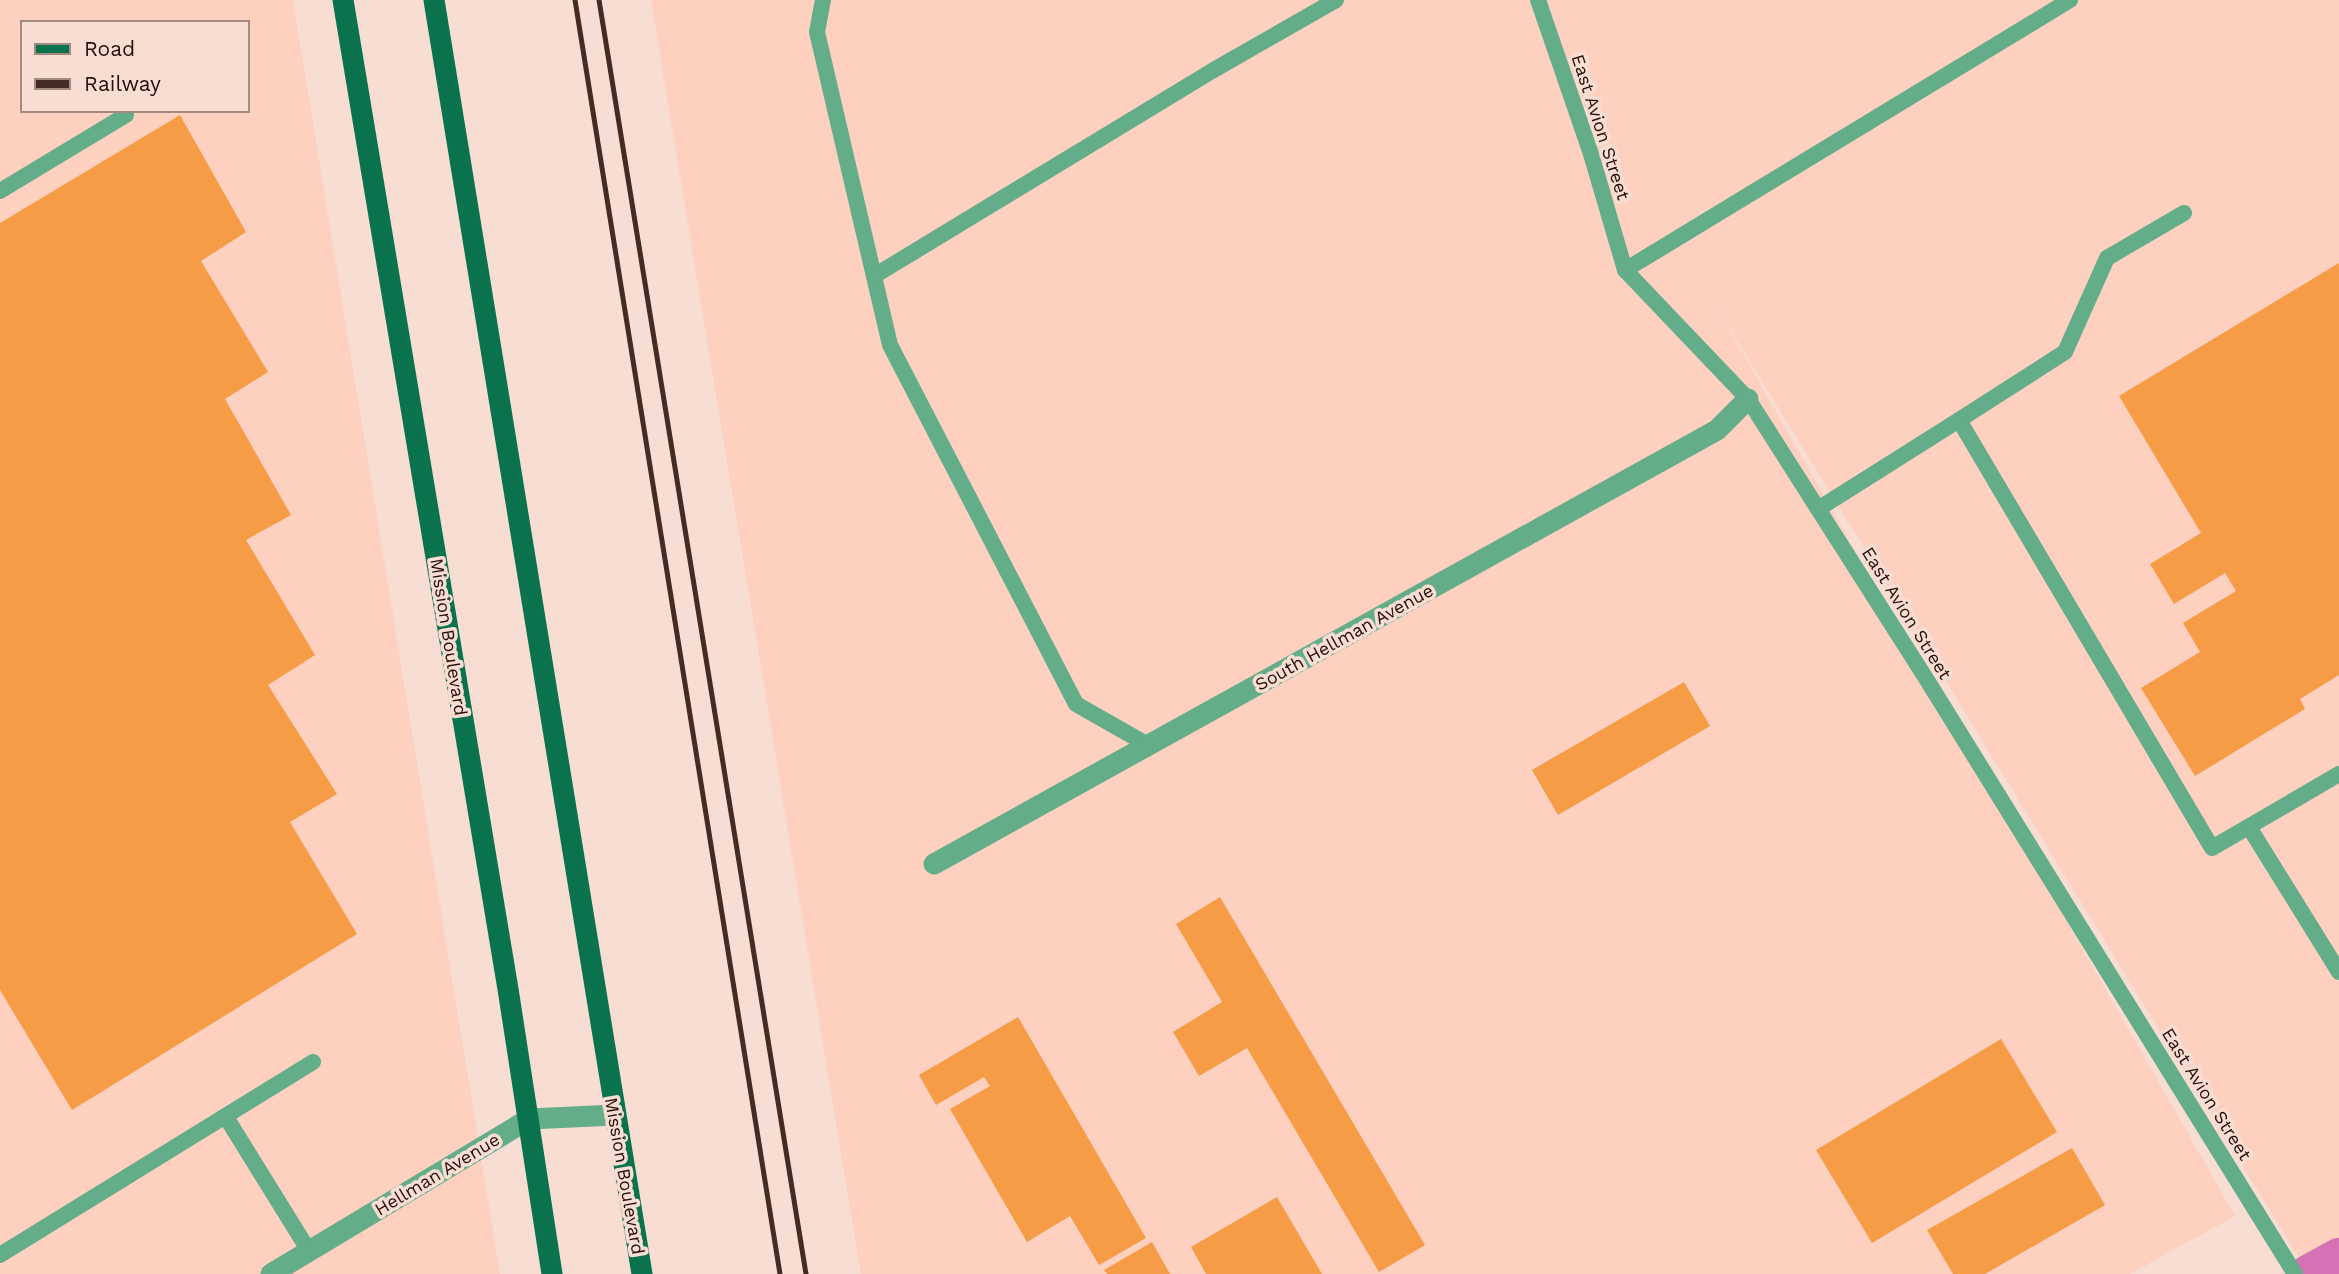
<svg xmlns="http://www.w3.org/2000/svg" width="2339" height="1274" font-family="'Work Sans',sans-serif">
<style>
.built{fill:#fdd0c0;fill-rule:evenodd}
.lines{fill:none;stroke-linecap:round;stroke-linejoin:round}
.canal{stroke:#d472b4;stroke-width:38}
.building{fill:#f69c46}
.lane{stroke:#63ad89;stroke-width:16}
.street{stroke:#63ad89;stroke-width:21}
.primary{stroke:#0a724c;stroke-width:21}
.rail{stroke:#442c24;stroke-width:5}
.labels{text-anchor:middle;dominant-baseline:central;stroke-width:7;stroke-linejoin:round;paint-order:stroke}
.street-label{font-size:18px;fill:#271008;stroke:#f8ddd3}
</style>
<rect width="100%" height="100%" fill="#f8ddd3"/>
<!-- built -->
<g class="built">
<path d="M0 0H293L500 1274H0ZM23 23H247V110H23Z"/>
<polygon points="651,0 2339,0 2339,1274 2309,1274 1714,303 2235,1216 2130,1274 861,1274"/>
</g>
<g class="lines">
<!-- canal -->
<polyline class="canal" points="2308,1274 2339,1257"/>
</g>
<!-- building -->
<g class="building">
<polygon points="180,115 246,232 201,261 268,372 225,399 291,515 246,540 315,655 268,685 337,794 290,822 357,934 72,1110 0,990 0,223"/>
<polygon points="2339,263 2339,675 2300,699 2305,709 2195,776 2141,688 2200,652 2183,623 2236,591 2225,573 2174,604 2150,564 2201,533 2119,396"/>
<polygon points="1684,682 1710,726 1558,815 1532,770"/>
<polygon points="1220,897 1425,1245 1379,1272 1247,1048 1199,1076 1173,1032 1222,1002 1176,924"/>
<polygon points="1018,1017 1146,1238 1099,1265 1070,1216 1027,1242 950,1109 990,1086 984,1077 936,1105 919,1075"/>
<polygon points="2001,1039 2057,1132 1872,1243 1816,1150"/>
<polygon points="2072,1148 2105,1205 1985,1274 1953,1274 1927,1230"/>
<polygon points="1277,1197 1322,1274 1206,1274 1191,1247"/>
<polygon points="1152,1242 1170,1274 1107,1274 1104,1270"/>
</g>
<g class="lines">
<!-- lane -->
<g class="lane">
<polyline points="823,0 817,32 890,345 1076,704 1148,745"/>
<polyline points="1538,0 1591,154 1625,270 1748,399 1927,680 2295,1274"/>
<polyline points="0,191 126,115"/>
<polyline points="1625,270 2070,0"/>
<polyline points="874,276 1212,71 1336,0"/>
<polyline points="1959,420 2065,352 2107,258 2184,213"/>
<polyline points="1818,509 1959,420 2212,848 2339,774"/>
<polyline points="2249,827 2339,972"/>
<polyline points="226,1117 309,1251"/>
<polyline points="0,1255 313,1062"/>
</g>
<!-- street -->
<g class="street">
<polyline points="934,864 1717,430 1748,399"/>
<polyline points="271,1274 529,1119 615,1115"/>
</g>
<!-- primary -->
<g class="primary">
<polyline points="343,0 508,989 552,1274"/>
<polyline points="434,0 642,1274"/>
</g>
<!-- rail -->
<g class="rail">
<polyline points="575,0 780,1274"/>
<polyline points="599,0 806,1274"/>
</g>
</g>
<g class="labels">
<!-- street labels -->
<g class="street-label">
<text transform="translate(1601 127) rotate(72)">East Avion Street</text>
<text transform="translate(1907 613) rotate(58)">East Avion Street</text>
<text transform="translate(449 637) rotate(81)">Mission Boulevard</text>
<text transform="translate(1344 637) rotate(-29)">South Hellman Avenue</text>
<text transform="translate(2207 1094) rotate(58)">East Avion Street</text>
<text transform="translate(437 1174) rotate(-31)">Hellman Avenue</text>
<text transform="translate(625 1176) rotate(80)">Mission Boulevard</text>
</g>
</g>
<!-- legend -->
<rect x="21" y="21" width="228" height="91" fill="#f8ddd3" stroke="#a48b82" stroke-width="2"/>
<rect x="35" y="44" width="35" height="10" fill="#0a724c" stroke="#a48b82" stroke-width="2"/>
<text x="84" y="56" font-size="21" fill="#271008">Road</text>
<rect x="35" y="79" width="35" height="10" fill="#442c24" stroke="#a48b82" stroke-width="2"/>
<text x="84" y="91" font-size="21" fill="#271008">Railway</text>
</svg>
